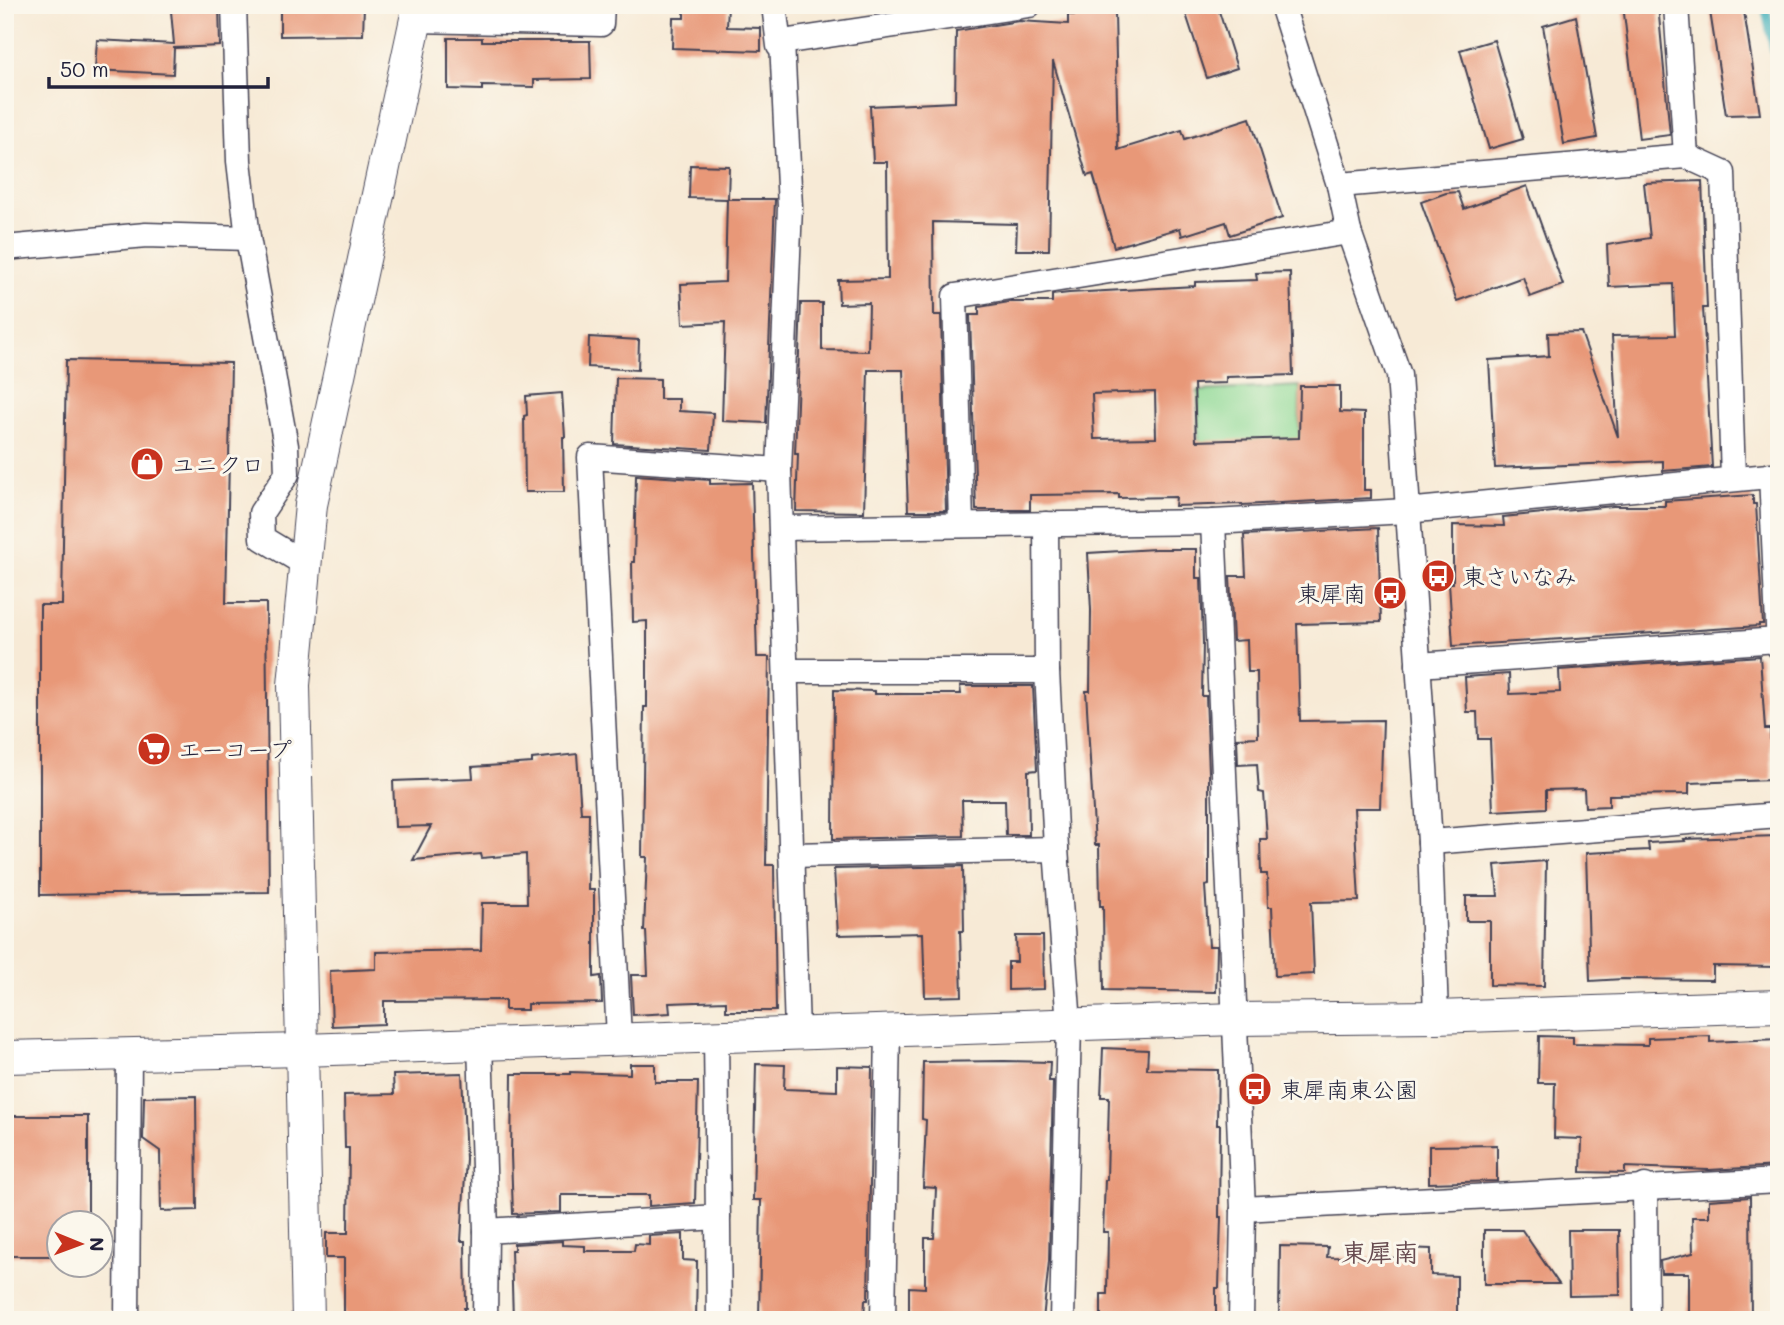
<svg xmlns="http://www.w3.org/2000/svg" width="1784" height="1325" font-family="Mali,'Klee One',sans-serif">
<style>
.green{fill:#8fd995;stroke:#587e68;stroke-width:2}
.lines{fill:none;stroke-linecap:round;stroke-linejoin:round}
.stream{stroke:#3fafb9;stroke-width:9}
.building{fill:#e89878;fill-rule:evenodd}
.minor-casing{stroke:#424052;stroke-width:27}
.tertiary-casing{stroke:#424052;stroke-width:34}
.minor{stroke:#fff;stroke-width:24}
.tertiary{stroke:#fff;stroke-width:32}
.labels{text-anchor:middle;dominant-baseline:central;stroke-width:6;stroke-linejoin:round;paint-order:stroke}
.poi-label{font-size:23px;fill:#22223b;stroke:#fbf7ec;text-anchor:start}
.quarter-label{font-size:26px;font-weight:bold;fill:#674b50;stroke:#fbf7ec}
</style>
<rect width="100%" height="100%" fill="#fbf7ec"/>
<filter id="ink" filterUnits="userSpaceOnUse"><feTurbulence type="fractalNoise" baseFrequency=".0143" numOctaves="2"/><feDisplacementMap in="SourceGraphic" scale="14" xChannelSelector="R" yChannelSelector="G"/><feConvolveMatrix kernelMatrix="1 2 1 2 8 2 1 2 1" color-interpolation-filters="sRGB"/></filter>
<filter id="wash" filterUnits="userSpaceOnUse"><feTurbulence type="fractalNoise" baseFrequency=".00686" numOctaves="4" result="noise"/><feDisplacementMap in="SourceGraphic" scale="28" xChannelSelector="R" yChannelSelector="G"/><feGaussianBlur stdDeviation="1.57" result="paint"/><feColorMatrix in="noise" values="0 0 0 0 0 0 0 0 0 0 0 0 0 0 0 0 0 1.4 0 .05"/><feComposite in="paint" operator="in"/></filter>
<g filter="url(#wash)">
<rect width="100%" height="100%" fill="#f7ead6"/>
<!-- green -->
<polygon class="green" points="1300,386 1299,433 1312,434 1199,479 1198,391"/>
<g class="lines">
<!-- stream -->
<polyline class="stream" points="1765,5 1779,75"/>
</g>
<g id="blocks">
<!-- building -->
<g class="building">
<polygon points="175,5 219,5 220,46 174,48 173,74 95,70 97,40 174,44 171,11 175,11"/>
<polygon points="280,5 364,5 363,35 280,36"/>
<polygon points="684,5 728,5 727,27 761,28 761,51 672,48 673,18 684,18"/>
<polygon points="1183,5 1217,5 1237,68 1207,78"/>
<polygon points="1623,5 1658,5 1670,135 1639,139"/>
<polygon points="1709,5 1743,5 1760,114 1726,115"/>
<polygon points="1115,13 1118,150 1182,130 1185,139 1250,118 1282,218 1230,235 1226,222 1182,236 1180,228 1114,247 1093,174 1087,176 1053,61 1049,250 1016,250 1017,224 933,222 934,315 941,315 946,511 908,511 903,370 868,370 864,512 796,511 798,454 795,454 801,303 822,303 822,350 868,351 869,303 839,304 838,280 888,279 887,162 873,162 870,106 955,102 956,31 1019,21 1068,24 1068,15"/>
<polygon points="1576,16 1597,138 1564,144 1543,26"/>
<polygon points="448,38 482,38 482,41 590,41 591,79 534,80 534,87 482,86 482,90 448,89"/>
<polygon points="1494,40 1523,139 1489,149 1460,50"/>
<polygon points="690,165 729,166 728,199 775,199 766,423 722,421 725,322 683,324 681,284 725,282 727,199 689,198"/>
<polygon points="1702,181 1707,308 1703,308 1712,467 1663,471 1663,461 1495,468 1489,360 1549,356 1548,333 1581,332 1618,437 1612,336 1675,335 1673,284 1609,287 1607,245 1650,238 1644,183"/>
<polygon points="1527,186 1563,285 1530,297 1523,277 1457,301 1421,202 1446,193 1458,192 1464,209"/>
<path d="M1290 272 1293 375 1226 377V383L1194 384 1196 441 1299 438 1300 386H1340V412L1364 413V490H1371V498L1242 505V504L1175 506 1176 497 1119 498V494L1030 495V510H976L970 315H979V307L1009 302H1052V295L1069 293 1195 286V282L1257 280 1256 273ZM1155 392 1156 438 1094 439 1092 394Z"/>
<polygon points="589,337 639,340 638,370 588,367"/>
<polygon points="66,360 231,363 226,603 266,603 269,892 40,895 40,605 62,605"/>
<polygon points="616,378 660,379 660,399 679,399 679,411 713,413 711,450 614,444"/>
<polygon points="562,393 565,437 563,437 564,492 525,492 524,416 527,415 526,396"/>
<polygon points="636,475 710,480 710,484 752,483 757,657 769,657 766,865 774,865 776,1011 726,1011 726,1001 669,1003 670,1013 633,1015 631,975 648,975 646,931 644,931 647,857 642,857 644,707 647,707 647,621 633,622 632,562 634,562"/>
<polygon points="1753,495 1753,504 1756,504 1763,624 1759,624 1759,626 1453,646 1449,583 1453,583 1453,525 1504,526 1503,517 1613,506 1665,506 1665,501"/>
<polygon points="1378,528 1381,622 1297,624 1300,721 1383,720 1380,808 1354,808 1359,901 1311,902 1314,974 1275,976 1272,907 1268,907 1267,874 1261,874 1260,839 1267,839 1264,793 1259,792 1257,764 1238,765 1237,738 1258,737 1257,672 1248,672 1247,640 1233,641 1230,576 1246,576 1244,535"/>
<polygon points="1155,549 1196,549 1196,578 1201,578 1203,643 1202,696 1206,696 1209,772 1209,885 1205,886 1209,946 1217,946 1216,992 1104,990 1103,906 1100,906 1099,845 1095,845 1086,691 1090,691 1091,610 1088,553"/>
<polygon points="1760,656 1765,729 1770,729 1772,780 1689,783 1689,794 1609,795 1609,806 1585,807 1584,789 1546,790 1546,808 1493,811 1490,739 1478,739 1477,712 1467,712 1465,677 1509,674 1510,694 1560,692 1559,670"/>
<polygon points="960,686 1033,686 1037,770 1028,771 1029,835 1006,835 1005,800 962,800 963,836 833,839 834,690 875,691 875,694 961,694"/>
<polygon points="577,754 581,813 589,813 588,890 594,890 594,977 601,976 602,1003 527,1004 527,1010 505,1010 505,1000 384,1001 384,1024 332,1026 330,971 376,969 376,952 481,950 482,903 527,903 526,854 482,858 481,854 413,860 431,826 395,827 393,781 473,778 472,767 532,763 532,759"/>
<polygon points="1777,836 1779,967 1713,966 1713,980 1623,979 1590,981 1586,853 1649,850 1648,843 1685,841 1684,839"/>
<polygon points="1546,861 1544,986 1490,985 1490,921 1466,921 1466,896 1498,896 1495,865"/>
<polygon points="963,866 964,931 960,931 962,996 925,997 923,933 838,935 834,869"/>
<polygon points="1016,936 1043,936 1044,989 1008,990 1008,962 1017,962"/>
<polygon points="1539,1036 1573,1037 1573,1044 1648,1045 1648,1038 1710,1036 1710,1042 1779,1039 1779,1166 1709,1170 1625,1167 1625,1173 1581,1172 1582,1139 1554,1138 1555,1083 1538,1083"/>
<polygon points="1103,1048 1148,1050 1147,1069 1218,1070 1217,1125 1220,1125 1219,1217 1221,1217 1219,1288 1216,1288 1216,1320 1101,1320 1101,1294 1107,1294 1108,1232 1103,1232 1105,1180 1107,1180 1109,1097 1101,1097"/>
<polygon points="1004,1061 1050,1062 1049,1081 1053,1081 1049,1261 1043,1320 909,1320 909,1287 925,1288 925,1238 934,1238 936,1188 923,1187 926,1120 922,1119 923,1062"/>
<polygon points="630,1064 655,1064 655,1082 698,1082 695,1203 649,1206 649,1195 561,1195 561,1212 513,1214 511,1155 512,1074 570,1074 570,1072 630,1074"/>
<polygon points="756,1064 785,1065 784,1089 837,1091 837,1066 872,1067 868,1300 865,1300 864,1320 759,1320 761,1200 753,1200"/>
<polygon points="462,1073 466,1159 461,1241 465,1241 466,1308 464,1308 464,1320 344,1320 344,1258 326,1258 326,1233 348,1233 349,1148 345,1148 344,1095 394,1094 393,1075"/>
<polygon points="196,1096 197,1210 161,1211 160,1151 143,1139 144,1097"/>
<polygon points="5,1116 88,1116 88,1223 60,1223 60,1256 5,1256"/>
<polygon points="1497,1145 1497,1181 1429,1183 1429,1146"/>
<polygon points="1750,1197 1751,1320 1689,1320 1689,1273 1661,1273 1660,1261 1693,1253 1692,1217 1709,1217 1709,1200"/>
<polygon points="1484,1230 1522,1230 1559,1284 1484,1284"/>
<polygon points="1568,1230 1619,1230 1620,1295 1569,1296"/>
<polygon points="683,1234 683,1260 697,1261 696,1320 634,1320 634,1315 561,1315 561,1320 513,1320 511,1250 514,1250 514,1244 562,1241 562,1245 585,1246 585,1251 634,1251 635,1244 649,1245 649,1236"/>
<polygon points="1280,1246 1328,1247 1327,1257 1404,1258 1405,1248 1431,1249 1431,1275 1457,1276 1457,1320 1279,1318"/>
</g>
</g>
</g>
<g filter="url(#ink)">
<use href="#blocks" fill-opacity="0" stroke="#424052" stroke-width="2"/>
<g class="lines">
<defs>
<g id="minor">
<polyline points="234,5 239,161 248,238 286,446 287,474 261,513 262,538 305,564"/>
<polyline points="774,5 779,46 782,42 1029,5"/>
<polyline points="1282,5 1339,185 1349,232 1399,375 1430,842 1436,1017"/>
<polyline points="1676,5 1686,156"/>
<polyline points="416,20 601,24 602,5"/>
<polyline points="782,42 790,207 779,470 797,1032"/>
<polyline points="1339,185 1686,156 1723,173 1733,478"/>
<polyline points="5,248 146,235 248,238"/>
<polyline points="1771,475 1779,647"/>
<polyline points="1213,522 1243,1209 1241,1320"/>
<polyline points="1046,524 1047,671 1056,849 1069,1024 1062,1320"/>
<polyline points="961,525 955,296 1349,232"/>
<polyline points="782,528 1213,522 1406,511 1779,475"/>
<polyline points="1418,665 1778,640"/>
<polyline points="787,671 1047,671"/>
<polyline points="1430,842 1779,815"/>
<polyline points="791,855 1056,849"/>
<polyline points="716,1035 719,1320"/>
<polyline points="619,1038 590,457 779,470"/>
<polyline points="480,1043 486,1231 485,1320"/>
<polyline points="1645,1186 1646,1320"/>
<polyline points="1243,1209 1779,1181"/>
<polyline points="486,1231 718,1217"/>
<polyline points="127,1320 129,1054"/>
<polyline points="883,1320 888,1029"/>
</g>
<g id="tertiary">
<polyline points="5,1057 303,1050 1236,1019 1436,1017 1779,1006"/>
<polyline points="308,1320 294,685 311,505 419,5"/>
</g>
</defs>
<!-- minor casing -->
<use href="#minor" class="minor-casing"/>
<!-- tertiary casing -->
<use href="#tertiary" class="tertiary-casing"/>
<!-- minor -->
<use href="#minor" class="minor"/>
<!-- tertiary -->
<use href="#tertiary" class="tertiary"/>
</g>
</g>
<!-- icons -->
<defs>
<symbol id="shop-disc" viewBox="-11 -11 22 22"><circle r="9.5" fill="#c8321e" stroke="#fbf7ec"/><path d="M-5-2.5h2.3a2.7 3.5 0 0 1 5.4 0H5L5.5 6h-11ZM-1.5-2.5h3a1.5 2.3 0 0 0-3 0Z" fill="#fff"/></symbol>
<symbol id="bus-disc" viewBox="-11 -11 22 22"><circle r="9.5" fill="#c8321e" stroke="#fbf7ec"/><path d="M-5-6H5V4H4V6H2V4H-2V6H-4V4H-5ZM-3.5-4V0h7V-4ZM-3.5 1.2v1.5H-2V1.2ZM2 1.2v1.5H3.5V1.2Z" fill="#fff"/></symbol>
<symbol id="supermarket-disc" viewBox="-11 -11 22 22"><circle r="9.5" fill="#c8321e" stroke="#fbf7ec"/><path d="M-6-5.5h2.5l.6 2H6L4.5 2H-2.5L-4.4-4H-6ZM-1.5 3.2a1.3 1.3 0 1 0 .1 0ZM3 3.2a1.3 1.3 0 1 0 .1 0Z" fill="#fff"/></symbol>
</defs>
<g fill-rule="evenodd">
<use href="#shop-disc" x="128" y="445" width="38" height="38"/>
<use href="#bus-disc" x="1419" y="557" width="38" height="38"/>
<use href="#bus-disc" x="1371" y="574" width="38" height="38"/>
<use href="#supermarket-disc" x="135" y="730" width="38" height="38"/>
<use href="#bus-disc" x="1236" y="1070" width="38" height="38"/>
</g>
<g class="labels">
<!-- poi labels -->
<g class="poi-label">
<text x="172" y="464">ユニクロ</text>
<text x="1462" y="576">東さいなみ</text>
<text x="1366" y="593" text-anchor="end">東犀南</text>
<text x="178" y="749">エーコープ</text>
<text x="1280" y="1089">東犀南東公園</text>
</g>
<!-- quarter labels -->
<g class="quarter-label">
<text x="1380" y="1252">東犀南</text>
</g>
</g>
<!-- margin -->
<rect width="1784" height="1325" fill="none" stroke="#fbf7ec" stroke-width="28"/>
<!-- north arrow -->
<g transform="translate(80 1244) rotate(91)"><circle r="33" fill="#fbf7ec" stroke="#a4a2a5" stroke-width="2"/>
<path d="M0-5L12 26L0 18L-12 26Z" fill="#c8321e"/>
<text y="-10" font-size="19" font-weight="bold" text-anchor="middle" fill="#22223b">N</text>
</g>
<!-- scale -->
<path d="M49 77v10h219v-10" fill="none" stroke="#22223b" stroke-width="3.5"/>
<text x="60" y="77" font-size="21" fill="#22223b" stroke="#fbf7ec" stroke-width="5" paint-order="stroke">50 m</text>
</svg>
